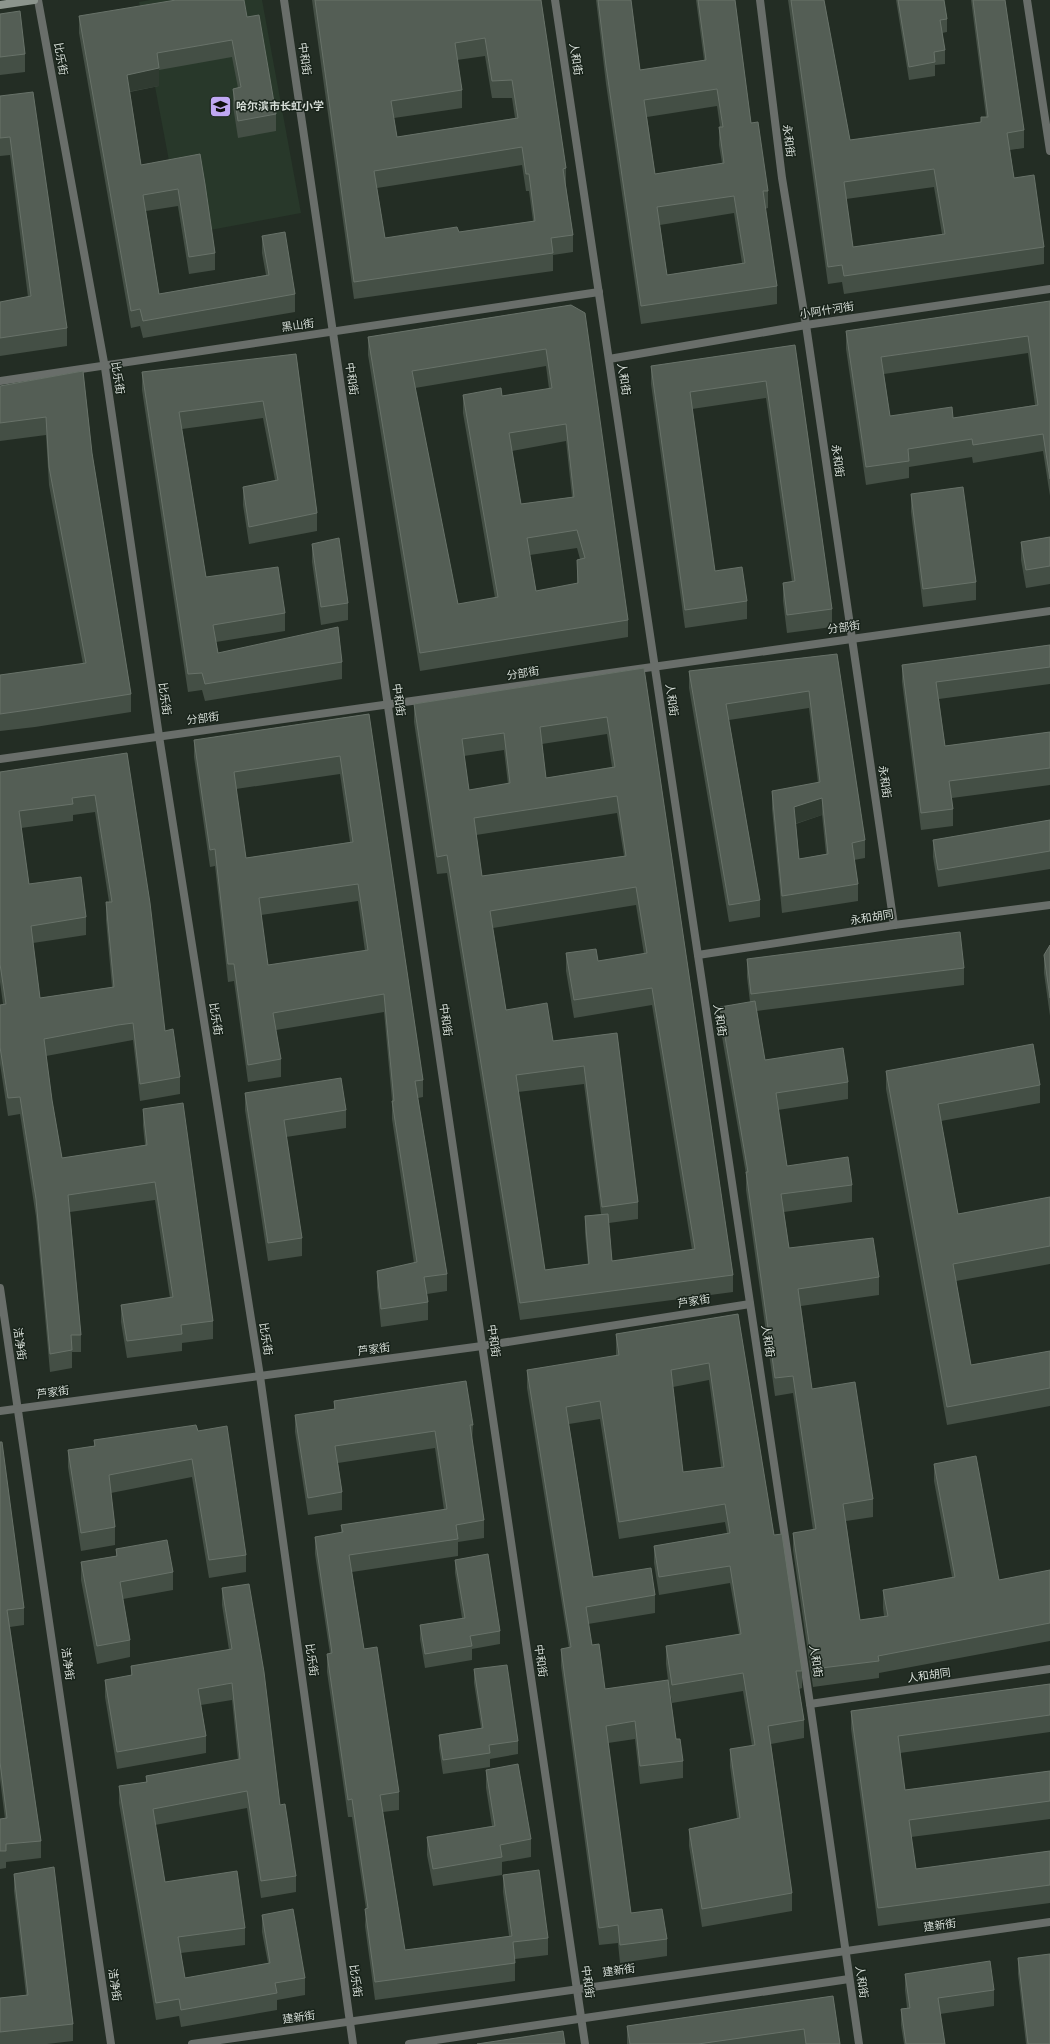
<svg xmlns="http://www.w3.org/2000/svg" width="1050" height="2044" font-family="Overpass,'Noto Sans SC',sans-serif">
<style>
.built{fill:#28382a}
.lines{fill:none;stroke-linecap:round;stroke-linejoin:round}
.tertiary{stroke:#696e6a;stroke-width:8}
.secondary{stroke:#8c958d;stroke-width:8}
.wall{fill:#444f45;fill-rule:evenodd}
.shaded-wall{fill:#303b31}
.building{fill:#545e55;stroke:#687269;fill-rule:evenodd}
.labels{text-anchor:middle;dominant-baseline:central;stroke-width:3;stroke-linejoin:round;paint-order:stroke}
.street-label{font-size:11px;fill:#d7ded8;stroke:#19241b}
.poi-label{font-size:11px;font-weight:bold;fill:#d7ded8;stroke:#19241b;text-anchor:start}
</style>
<rect width="100%" height="100%" fill="#232d24"/>
<!-- built -->
<polygon class="built" points="150,0 262,0 301,213 183,235 139,2"/>
<g class="lines">
<!-- tertiary -->
<g class="tertiary">
<polyline points="38,0 105,368 159,736 260,1376 353,2044"/>
<polyline points="284,0 585,2044"/>
<polyline points="555,0 810,1704 859,2044"/>
<polyline points="760,0 782,178 806,325 894,925"/>
<polyline points="1027,0 1050,151"/>
<polyline points="609,359 806,325 1050,289"/>
<polyline points="0,381 599,292"/>
<polyline points="0,759 1050,611"/>
<polyline points="698,955 894,925 1050,905"/>
<polyline points="0,1288 111,2044"/>
<polyline points="0,1411 482,1346 750,1304"/>
<polyline points="810,1704 1050,1669"/>
<polyline points="192,2044 1050,1922"/>
<polyline points="409,2044 849,1979"/>
</g>
<!-- secondary -->
<polyline class="secondary" points="0,5 34,0"/>
</g>
<!-- wall -->
<g class="wall">
<path d="M312 0H541L566 168V186L573 235V252L553 255V271L354 299ZM485 56 492 98H512L515 118 397 137 394 118 462 108V90L457 60ZM522 165 526 191H529L533 221 459 232 385 238 377 188Z"/>
<path d="M596 0H631L640 70 704 60 696 0H735L751 123 768 191V208L765 209 777 286V304L641 324 606 84ZM717 106 720 127H719V145L722 163 655 174 647 117ZM734 213 742 263 667 275 660 225Z"/>
<path d="M788 0H824L850 140 981 122 986 117 971 0H1005L1024 130V148L1010 150 1014 178 1044 247V264L844 294 842 282 828 284ZM934 187 942 234 853 247 846 199Z"/>
<polygon points="896,0 944,0 947,19 947,32 942,33 945,50 945,64 935,65 935,76 909,80"/>
<polygon points="0,14 25,54 25,72 0,75"/>
<polygon points="79,16 247,17 276,114 276,131 238,138 233,106 233,89 238,88 232,57 159,70 159,86 130,92 141,165 200,154 215,253 215,270 189,274 178,206 146,211 159,294 266,275 262,253 262,236 295,294 295,312 143,338 140,326 131,328 79,33"/>
<polygon points="0,96 67,328 67,346 0,356 0,302 28,297 10,155 0,156"/>
<path d="M1050 301V496L1043 451 973 463 972 457 909 467V478L866 485 846 349V331ZM1028 353 1035 405 953 418 890 416 884 374Z"/>
<path d="M571 305 628 620V637L420 671 368 355V337ZM546 366 549 389 502 396 463 395V413L495 598 458 604 415 388ZM566 441 572 497 521 504 512 451ZM577 548 580 559 577 560V584L536 591 530 555Z"/>
<polygon points="795,345 832,609 832,627 787,633 783,601 783,583 792,582 766,398 692,409 715,571 747,601 747,619 685,628 651,384 651,366"/>
<polygon points="296,354 317,513 317,531 249,544 243,505 243,487 275,480 263,418 182,429 206,577 285,613 285,631 216,642 218,653 342,662 342,679 205,701 202,690 188,692 142,390 142,372"/>
<polygon points="83,371 92,453 131,694 131,712 35,727 0,731 0,675 83,664 49,485 46,435 0,441 0,386"/>
<polygon points="911,494 976,582 976,600 923,607 911,512"/>
<polygon points="1050,537 1050,584 1026,588 1021,560 1021,542"/>
<polygon points="312,544 348,603 348,620 321,625 312,562"/>
<polygon points="1050,645 1050,684 939,699 945,746 1050,732 1050,785 952,798 953,809 953,826 921,830 902,682 902,665"/>
<path d="M837 654 865 840V858L854 860 858 884V901L782 913 772 809V791L818 783 809 708 729 720 760 900V917L729 922 689 688V671ZM822 815 826 854 799 859 796 824Z"/>
<path d="M644 668 733 1275V1292L520 1320 447 873 437 874 414 722V704ZM607 734 612 767 546 778 542 744ZM504 750 508 784 469 790 464 756ZM617 813 624 856 482 876 476 835ZM636 905 644 954 598 961 566 953V971L574 1018 652 1005 692 1250 612 1261 609 1223 638 1219V1202L617 1033 553 1041 506 1010 493 928ZM584 1084 601 1214 585 1216V1233L588 1264 545 1270 518 1092Z"/>
<path d="M369 714 423 1080V1097L418 1098 447 1274V1291L427 1294 428 1302V1320L381 1327 377 1288V1271L414 1263 392 1119V1101L384 1012 276 1030 281 1059V1077L248 1082 234 981 228 982 215 866 210 867 194 757V740ZM340 774 350 842 246 858 236 789ZM358 901 365 951 268 965 261 915Z"/>
<path d="M127 753 165 1031 180 1077V1094L140 1101 133 1040 46 1056 52 1100 62 1158 145 1145 143 1126V1109L213 1321V1339L182 1343V1351L127 1358 121 1322V1305L170 1298 155 1200 70 1212 81 1335V1352H72V1368L50 1372 36 1217 20 1114 8 1116 0 1064V1005L3 1004 0 982V772ZM95 812 109 902H106V920L112 987 40 998 33 943 86 935V917L29 884 21 828 73 821V815Z"/>
<polygon points="1050,820 1050,869 938,887 933,857 933,840"/>
<polygon points="1050,945 1050,1016 1044,973 1044,955"/>
<polygon points="747,959 964,968 964,985 757,1011 765,1060 848,1082 848,1099 778,1110 787,1166 852,1185 852,1202 784,1212 789,1248 879,1277 879,1295 801,1306 812,1389 873,1499 873,1517 846,1521 860,1620 884,1616 883,1608 883,1590 952,1577 934,1481 934,1464 999,1580 1050,1570 1050,1641 879,1673 879,1678 813,1687 793,1550 793,1533 813,1530 793,1393 775,1396 746,1190 746,1174 720,1025 720,1007 750,1002 747,977"/>
<polygon points="886,1071 1040,1085 1040,1103 941,1121 958,1214 1050,1197 1050,1264 956,1281 971,1365 1050,1351 1050,1406 947,1425 886,1089"/>
<polygon points="245,1093 346,1110 346,1128 286,1137 302,1238 302,1256 268,1261 245,1110"/>
<path d="M738 1314 774 1535 802 1671V1688L799 1689 804 1720V1738L771 1744 792 1893V1911L702 1927 689 1846V1829L737 1818 730 1766V1749L752 1746 743 1691 672 1703 669 1685 676 1739 683 1761V1778L640 1784 635 1739 608 1743 631 1913 667 1939V1956L620 1963 618 1943 599 1945 561 1666V1649L569 1648 527 1388V1370L616 1356V1334ZM709 1380 721 1467 683 1472 673 1387ZM600 1419 619 1539 725 1522 727 1533 654 1546V1563L659 1595 730 1583 739 1634 666 1646V1664L668 1680 605 1689 592 1645 588 1624 655 1613V1595L593 1577 569 1424Z"/>
<polygon points="334,1401 473,1425 472,1442 484,1520 484,1538 458,1542 458,1556 352,1572 364,1649 399,1792 399,1810 383,1812 405,1950 509,1936 503,1892 503,1875 548,1938 548,1955 515,1959 515,1981 375,2000 365,1926 366,1909 352,1817 348,1817 327,1672 327,1654 330,1654 315,1554 315,1537 341,1533 341,1525 444,1510 435,1448 338,1463 342,1492 342,1510 308,1515 295,1432 295,1415 334,1409"/>
<polygon points="198,1431 246,1555 246,1572 209,1578 192,1477 111,1493 115,1527 115,1545 81,1551 68,1467 68,1450 94,1446 94,1440"/>
<polygon points="0,1442 24,1608 24,1625 10,1627 41,1841 41,1858 6,1862 6,1868 0,1869 0,1819 5,1819 0,1779"/>
<polygon points="116,1549 173,1572 173,1590 123,1599 130,1640 130,1657 97,1664 81,1580 81,1562 116,1556"/>
<polygon points="455,1560 500,1631 500,1644 472,1649 472,1660 425,1668 420,1639 420,1625 462,1618 455,1573"/>
<polygon points="222,1588 280,1805 296,1876 296,1892 261,1898 247,1808 155,1825 165,1882 245,1928 245,1945 181,1953 185,1978 268,1963 262,1932 262,1915 305,1978 305,1995 277,2000 277,2010 181,2027 179,2016 156,2020 119,1803 119,1786 146,1782 146,1776 238,1760 232,1700 201,1705 206,1736 206,1753 117,1769 105,1697 105,1680 131,1676 131,1666 229,1650 222,1605"/>
<polygon points="474,1669 518,1741 518,1754 490,1759 490,1767 443,1774 439,1748 439,1735 481,1728 474,1683"/>
<polygon points="1050,1684 1050,1732 900,1753 905,1790 1050,1771 1050,1819 911,1837 916,1869 1050,1851 1050,1903 878,1926 851,1729 851,1711"/>
<polygon points="486,1770 531,1839 531,1857 502,1862 502,1875 433,1886 427,1855 427,1837 492,1826 486,1788"/>
<polygon points="14,1874 73,2024 73,2041 47,2044 0,2044 0,1998 26,1995 14,1891"/>
<polygon points="1018,1958 1050,2044 1026,2044 1018,1974"/>
<polygon points="905,1974 994,1990 994,2006 940,2014 945,2044 904,2044 901,2025 901,2009 907,2008 905,1990"/>
<polygon points="833,1996 840,2044 627,2044 627,2026"/>
</g>
<!-- shaded-wall -->
<g class="shaded-wall">
<polygon points="159,68 159,86 127,92 127,75"/>
<polygon points="822,798 822,815 794,824 794,807"/>
</g>
<!-- building -->
<g class="building">
<polygon points="176,0 244,0 247,17 259,15 276,114 238,121 233,89 241,87 232,40 157,53 159,68 127,75 141,165 200,154 205,184 215,253 189,257 178,189 143,195 159,294 269,275 262,236 285,232 295,294 143,321 140,309 131,311 79,16"/>
<path d="M315 0H541L566 168 563 169 573 235 551 238 553 253 354 282ZM485 38 492 81 512 80 518 118 397 137 391 101 462 90 455 43ZM522 147 526 174H529L535 221 459 232 457 227 385 238 374 171Z"/>
<path d="M598 0H631L640 70 706 60 698 0H735L751 123 758 122 768 191H763L777 286 641 306 606 66ZM717 89 723 127H719L724 163 655 174 644 100ZM734 196 745 263 667 275 657 207Z"/>
<path d="M791 0H824L850 140 981 122V117H988L973 0H1005L1024 130 1007 133 1014 178 1034 175 1044 247 844 276 842 265 828 267ZM934 169 945 234 853 247 844 182Z"/>
<polygon points="898,0 944,0 947,19 940,20 945,50 934,52 935,62 909,67"/>
<polygon points="20,11 25,54 0,57 0,14"/>
<polygon points="33,92 67,328 0,338 0,302 31,296 10,137 0,138 0,96"/>
<path d="M1050 301V479L1043 434 973 445 972 439 908 449 909 461 866 467 846 331ZM1028 336 1038 405 953 418 952 407 890 416 881 357Z"/>
<path d="M571 305 585 313 628 620 420 653 368 337ZM546 349 552 388 502 396 501 388 463 395 498 597 458 604 412 371ZM566 424 574 497 521 504 509 433ZM577 530 585 558 577 560 578 583 536 591 527 538Z"/>
<polygon points="795,345 832,609 787,615 783,583 795,581 766,381 690,392 715,571 742,567 747,601 685,610 651,366"/>
<polygon points="296,354 317,513 249,527 243,487 278,480 263,401 179,412 206,577 278,567 285,613 213,625 218,653 338,627 342,662 205,684 202,673 188,674 142,372"/>
<polygon points="83,371 92,453 131,694 35,709 0,714 0,675 86,663 49,467 46,417 0,423 0,386"/>
<polygon points="963,487 976,582 923,589 911,494"/>
<polygon points="1050,537 1050,566 1026,570 1021,542"/>
<polygon points="339,538 348,603 321,607 312,544"/>
<polygon points="1050,645 1050,667 936,682 945,746 1050,732 1050,768 949,781 953,809 921,813 902,665"/>
<path d="M837 654 865 840 852 843 858 884 782 896 772 791 820 782 809 691 726 704 760 900 729 905 689 671ZM822 798 828 854 799 859 794 807Z"/>
<path d="M644 668 733 1275 520 1303 447 855 437 857 414 704ZM607 717 615 767 546 778 540 727ZM504 733 510 783 469 790 462 739ZM617 796 626 856 482 876 474 818ZM636 887 647 953 598 961 596 949 566 953 574 1000 652 988 695 1249 612 1261 608 1214 585 1216 589 1264 545 1270 516 1075 584 1066 602 1207 638 1202 617 1033 553 1041 547 1003 506 1010 490 911Z"/>
<path d="M369 714 423 1080 415 1081 447 1274 424 1277 428 1302 381 1309 377 1271 417 1262 392 1101H394L384 994 273 1013 281 1059 248 1065 234 964H228L215 849 210 850 194 740ZM340 756 353 842 246 858 234 772ZM358 884 368 950 268 965 259 898Z"/>
<path d="M127 753 150 903 165 1031 173 1029 180 1077 140 1084 133 1023 118 1025 44 1039 52 1100 62 1158 147 1145 143 1109 183 1103 213 1321 181 1325 182 1334 127 1341 121 1305 173 1297 155 1182 68 1195 81 1335H71L72 1350 50 1354 36 1199 20 1097 8 1098 0 1047V1005L6 1004 0 964V772ZM95 795 112 902H106L114 987 40 998 31 926 86 917 81 877 29 884 19 811 73 804 72 798Z"/>
<polygon points="1050,820 1050,851 938,870 933,840"/>
<polygon points="960,932 964,968 751,994 747,959"/>
<polygon points="1050,945 1050,998 1044,955"/>
<polygon points="755,1001 765,1060 843,1048 848,1082 776,1093 787,1166 848,1157 852,1185 781,1194 789,1248 873,1238 879,1277 798,1289 812,1389 855,1382 873,1499 843,1504 860,1620 888,1616 883,1590 955,1577 934,1464 976,1456 999,1580 1050,1570 1050,1623 878,1656 879,1661 813,1669 793,1533 816,1529 793,1376 775,1378 746,1172 748,1172 720,1007"/>
<polygon points="1033,1044 1040,1085 938,1104 958,1214 1050,1197 1050,1246 953,1264 971,1365 1050,1351 1050,1388 947,1407 886,1071"/>
<polygon points="341,1078 346,1110 284,1120 302,1238 268,1243 245,1093"/>
<path d="M738 1314 774 1535 782 1534 802 1671H796L804 1720 768 1726 792 1893 702 1909 689 1829 740 1818 730 1749 755 1745 743 1673 672 1685 666 1646 741 1634 730 1566 659 1577 654 1546 730 1533 725 1504 619 1522 600 1401 566 1407 593 1577 651 1568 655 1595 586 1607 592 1645 599 1644 605 1689 668 1680 676 1739H680L683 1761 640 1766 635 1721 606 1726 631 1913 662 1909 667 1939 620 1945 618 1925 599 1928 561 1649 571 1647 527 1370 619 1355 616 1334ZM709 1363 724 1467 683 1472 671 1370Z"/>
<polygon points="466,1381 473,1425 470,1425 484,1520 456,1525 458,1539 349,1555 364,1649 377,1647 399,1792 380,1795 405,1950 512,1936 503,1875 539,1870 548,1938 513,1942 515,1963 375,1982 365,1909 368,1908 352,1799 348,1800 327,1654 332,1653 315,1537 343,1532 341,1525 447,1509 435,1431 335,1446 342,1492 308,1498 295,1415 335,1409 334,1401"/>
<polygon points="196,1425 198,1431 227,1426 246,1555 209,1560 192,1459 109,1475 115,1527 81,1533 68,1450 95,1446 94,1440"/>
<polygon points="0,1442 2,1442 24,1608 7,1610 41,1841 6,1844 6,1851 0,1851 0,1819 7,1818 0,1762"/>
<polygon points="167,1540 173,1572 120,1582 130,1640 97,1646 81,1562 117,1556 116,1549"/>
<polygon points="488,1554 500,1631 470,1636 472,1646 425,1654 420,1625 465,1618 455,1560"/>
<polygon points="249,1584 264,1672 280,1805 285,1804 296,1876 261,1881 247,1791 153,1809 165,1882 237,1871 245,1928 178,1937 185,1978 270,1963 262,1915 293,1909 305,1978 275,1983 277,1993 181,2010 179,1999 156,2003 119,1786 147,1782 146,1776 240,1759 232,1683 198,1689 206,1736 117,1752 105,1680 132,1675 131,1666 232,1649 222,1588"/>
<polygon points="507,1665 518,1741 489,1745 490,1753 443,1760 439,1735 483,1728 474,1669"/>
<polygon points="1050,1684 1050,1715 898,1736 905,1790 1050,1771 1050,1801 909,1820 916,1869 1050,1851 1050,1885 878,1908 851,1711"/>
<polygon points="518,1764 531,1839 500,1845 502,1857 433,1869 427,1837 495,1826 486,1770"/>
<polygon points="54,1867 73,2024 0,2032 0,1998 28,1995 14,1874"/>
<polygon points="1050,1954 1050,2044 1028,2044 1018,1958"/>
<polygon points="990,1961 994,1990 938,1998 945,2044 906,2044 901,2009 910,2008 905,1974"/>
<polygon points="833,1996 840,2044 806,2044 804,2029 698,2044 630,2044 627,2026"/>
<polygon points="563,2031 565,2044 477,2044"/>
</g>
<!-- icons -->
<defs>
<symbol id="school-square" viewBox="-11 -11 22 22"><rect x="-9" y="-9" width="18" height="18" rx="4" fill="#c0a8f3" stroke="#19241b"/><path d="M0-5L7-2L0 1L-7-2ZM-4 1L0 2.5L4 1V4Q0 6-4 4Z" fill="#111"/></symbol>
</defs>
<g fill-rule="evenodd">
<use href="#school-square" x="208" y="94" width="25" height="25"/>
</g>
<g class="labels">
<!-- street labels -->
<g class="street-label">
<text transform="translate(60 59) rotate(80)">比乐街</text>
<text transform="translate(304 59) rotate(82)">中和街</text>
<text transform="translate(575 59) rotate(81)">人和街</text>
<text transform="translate(788 141) rotate(83)">永和街</text>
<text transform="translate(827 311) rotate(-9)">小阿什河街</text>
<text transform="translate(298 326) rotate(-8)">黑山街</text>
<text transform="translate(117 378) rotate(81)">比乐街</text>
<text transform="translate(351 379) rotate(82)">中和街</text>
<text transform="translate(623 379) rotate(81)">人和街</text>
<text transform="translate(837 461) rotate(82)">永和街</text>
<text transform="translate(844 628) rotate(-8)">分部街</text>
<text transform="translate(523 674) rotate(-9)">分部街</text>
<text transform="translate(164 699) rotate(82)">比乐街</text>
<text transform="translate(398 700) rotate(82)">中和街</text>
<text transform="translate(671 700) rotate(82)">人和街</text>
<text transform="translate(203 719) rotate(-7)">分部街</text>
<text transform="translate(884 782) rotate(82)">永和街</text>
<text transform="translate(872 918) rotate(-9)">永和胡同</text>
<text transform="translate(215 1019) rotate(81)">比乐街</text>
<text transform="translate(445 1020) rotate(82)">中和街</text>
<text transform="translate(719 1020) rotate(81)">人和街</text>
<text transform="translate(694 1302) rotate(-9)">芦家街</text>
<text transform="translate(265 1339) rotate(81)">比乐街</text>
<text transform="translate(493 1341) rotate(82)">中和街</text>
<text transform="translate(767 1341) rotate(81)">人和街</text>
<text transform="translate(19 1344) rotate(82)">洁净街</text>
<text transform="translate(374 1350) rotate(-8)">芦家街</text>
<text transform="translate(53 1393) rotate(-8)">芦家街</text>
<text transform="translate(311 1660) rotate(82)">比乐街</text>
<text transform="translate(540 1661) rotate(82)">中和街</text>
<text transform="translate(815 1661) rotate(81)">人和街</text>
<text transform="translate(67 1664) rotate(82)">洁净街</text>
<text transform="translate(929 1676) rotate(-8)">人和胡同</text>
<text transform="translate(940 1926) rotate(-8)">建新街</text>
<text transform="translate(619 1971) rotate(-8)">建新街</text>
<text transform="translate(355 1981) rotate(82)">比乐街</text>
<text transform="translate(587 1982) rotate(82)">中和街</text>
<text transform="translate(861 1982) rotate(82)">人和街</text>
<text transform="translate(114 1985) rotate(82)">洁净街</text>
<text transform="translate(299 2018) rotate(-8)">建新街</text>
</g>
<!-- poi labels -->
<g class="poi-label">
<text x="236" y="107">哈尔滨市长虹小学</text>
</g>
</g>
</svg>
